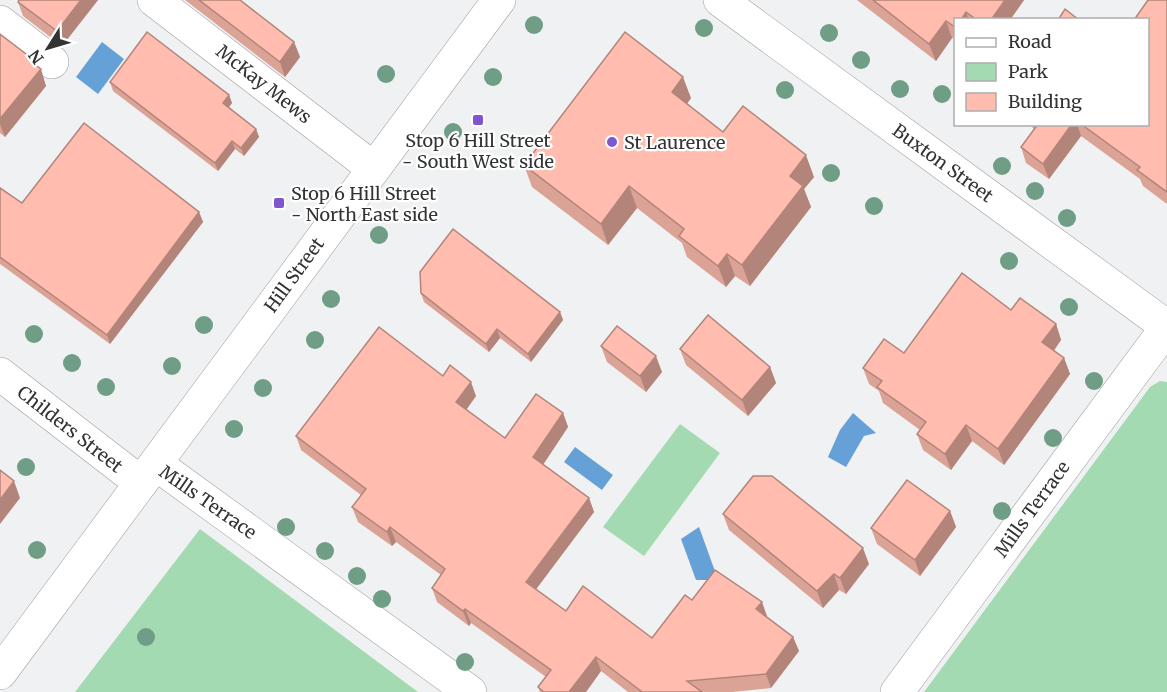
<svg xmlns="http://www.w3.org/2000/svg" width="1167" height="692" font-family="Merriweather,serif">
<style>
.green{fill:#a4dab2}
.water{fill:#65a1d6}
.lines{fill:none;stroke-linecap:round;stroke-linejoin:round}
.minor-casing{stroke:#9d9d9e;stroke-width:34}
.minor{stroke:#fff;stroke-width:33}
.tree{fill:#6f9d85}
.wall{fill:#dba296}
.shaded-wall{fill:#b2847a}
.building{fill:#ffbcaf;stroke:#b2847a;stroke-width:1.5}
.poi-dot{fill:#7e56d0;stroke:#fff;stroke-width:2}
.labels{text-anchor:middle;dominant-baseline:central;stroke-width:4.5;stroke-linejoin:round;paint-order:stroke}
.street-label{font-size:18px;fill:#323333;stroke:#fff}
.poi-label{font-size:18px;fill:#323333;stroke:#fff;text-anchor:start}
</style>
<rect width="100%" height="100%" fill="#f0f1f2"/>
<!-- green -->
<g class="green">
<polygon points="1160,381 1167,382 1167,692 924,692 1150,387"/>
<polygon points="680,424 720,453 644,556 603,527"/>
<polygon points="200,529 418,692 75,692"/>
</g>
<!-- water -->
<g class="water">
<polygon points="102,42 124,59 98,94 76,77"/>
<polygon points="853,413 876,433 864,436 846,467 828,457 840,430"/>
<polygon points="575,447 613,475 602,490 564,462"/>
<polygon points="699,527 716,574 707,580 696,580 681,539"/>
</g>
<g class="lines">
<defs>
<g id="minor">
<polyline points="154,0 373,168"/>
<polyline points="720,0 1166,326"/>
<polyline points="0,22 52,62"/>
<polyline points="0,374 141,483"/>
<polyline points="156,464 470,692"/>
<polyline points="0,673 499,0"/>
<polyline points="897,692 1167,327"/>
</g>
</defs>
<!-- minor casing -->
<use href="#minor" class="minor-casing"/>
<!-- minor -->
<use href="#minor" class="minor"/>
</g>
<!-- trees -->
<g class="tree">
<circle cx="534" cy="25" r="9"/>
<circle cx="704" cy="28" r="9"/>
<circle cx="829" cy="33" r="9"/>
<circle cx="861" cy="60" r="9"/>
<circle cx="386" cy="74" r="9"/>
<circle cx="493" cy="77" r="9"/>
<circle cx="900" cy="89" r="9"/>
<circle cx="785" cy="90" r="9"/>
<circle cx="942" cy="94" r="9"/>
<circle cx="453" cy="132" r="9"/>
<circle cx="1002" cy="166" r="9"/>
<circle cx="831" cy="173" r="9"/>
<circle cx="1035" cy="191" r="9"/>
<circle cx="874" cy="206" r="9"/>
<circle cx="1067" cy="218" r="9"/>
<circle cx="379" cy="235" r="9"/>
<circle cx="1009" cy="261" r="9"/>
<circle cx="331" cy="299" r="9"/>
<circle cx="1069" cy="307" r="9"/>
<circle cx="204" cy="325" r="9"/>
<circle cx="34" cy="334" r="9"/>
<circle cx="315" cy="340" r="9"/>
<circle cx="72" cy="363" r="9"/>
<circle cx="172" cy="366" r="9"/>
<circle cx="1094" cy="381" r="9"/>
<circle cx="106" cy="387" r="9"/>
<circle cx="263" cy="388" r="9"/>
<circle cx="234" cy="429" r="9"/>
<circle cx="1053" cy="438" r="9"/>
<circle cx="26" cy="467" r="9"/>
<circle cx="1002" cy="511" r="9"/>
<circle cx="286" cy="527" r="9"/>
<circle cx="37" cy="550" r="9"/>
<circle cx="325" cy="551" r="9"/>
<circle cx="357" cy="576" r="9"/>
<circle cx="382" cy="599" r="9"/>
<circle cx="146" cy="637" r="9"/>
<circle cx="465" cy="662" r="9"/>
</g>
<!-- wall -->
<g class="wall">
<polygon points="98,0 62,46 23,16 18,2"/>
<polygon points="185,0 240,0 294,42 300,57 285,77"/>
<polygon points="857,0 1024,0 1010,20 956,20 956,40 952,38 936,61"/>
<polygon points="1167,0 1167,204 1143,186 1140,179 1081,136 1049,179 1026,163 1021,147 1034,129 1029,124 1148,124"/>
<polygon points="0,34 36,66 46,86 5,137 0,133"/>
<polygon points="110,82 229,95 232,103 229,107 256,129 259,137 244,156 235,149 218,171 113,91"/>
<polygon points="691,98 687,104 723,132 814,177 804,189 811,207 750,286 735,276 726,287 687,257 682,243 637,208 608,245 532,187 524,165"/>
<polygon points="0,188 22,203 199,212 203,222 110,344 0,264"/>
<polygon points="421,293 560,312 563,320 531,362 500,338 489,352 424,302"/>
<polygon points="1011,310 1056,324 1061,340 1054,351 1064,358 1070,374 1004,465 972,441 951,470 923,450 917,434 920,430 883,403 879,391 869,384 863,368"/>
<polygon points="601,346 662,372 646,392 607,362"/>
<polygon points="680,349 770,367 776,383 748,416 686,365"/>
<polygon points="476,396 466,410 505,438 563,413 568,427 543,464 589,498 594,512 536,589 566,611 652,638 692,600 767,616 766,617 793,637 799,651 771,688 732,692 628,692 601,671 586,692 540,692 538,687 546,677 471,623 469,626 437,602 432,588 441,575 396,542 392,546 358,522 352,507 361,495 301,450 296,436"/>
<polygon points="950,511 956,527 920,576 877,544 871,528"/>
<polygon points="723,514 869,564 846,594 839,590 823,608 729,530"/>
</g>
<!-- shaded-wall -->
<g class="shaded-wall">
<polygon points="81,0 98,0 62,46 57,31"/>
<polygon points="1005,0 1024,0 1010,20 991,20"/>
<polygon points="966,12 969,20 961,20"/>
<polygon points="946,21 952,38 936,61 929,44"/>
<polygon points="294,42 300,57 285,77 280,62"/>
<polygon points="34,60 38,72 41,69 46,86 5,137 0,124 0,119"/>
<polygon points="683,77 691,98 680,113 672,92"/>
<polygon points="229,95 232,103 226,111 223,103"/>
<polygon points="1072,124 1077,124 1081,136 1049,179 1043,164"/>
<polygon points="256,129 259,137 244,156 241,148"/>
<polygon points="232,141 235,149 218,171 215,163"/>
<polygon points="806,155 814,177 804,189 811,207 750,286 742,265 790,176"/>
<polygon points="629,186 637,208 608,245 601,224"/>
<polygon points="199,212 203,222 110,344 107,335"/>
<polygon points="727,254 735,276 726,287 718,266"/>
<polygon points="560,312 563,320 531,362 528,354"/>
<polygon points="1056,324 1061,340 1048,358 1042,342"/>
<polygon points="497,329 500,338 489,352 486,344"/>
<polygon points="656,356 662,372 646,392 640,376"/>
<polygon points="1064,358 1070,374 1004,465 998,449"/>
<polygon points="770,367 776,383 748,416 742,400"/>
<polygon points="471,382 476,396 461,417 456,402"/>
<polygon points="563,413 568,427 539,471 533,457"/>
<polygon points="966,425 972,441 951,470 945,454"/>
<polygon points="14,481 20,498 0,524 0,500"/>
<polygon points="589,498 594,512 531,596 526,582"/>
<polygon points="950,511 956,527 920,576 915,560"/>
<polygon points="390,527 396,542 392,546 387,532"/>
<polygon points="863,548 869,564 846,594 840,578"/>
<polygon points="834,574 839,590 823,608 817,591"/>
<polygon points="762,602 767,616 761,623 756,609"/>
<polygon points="465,609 471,623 469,626 463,611"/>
<polygon points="793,637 799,651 771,688 766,674"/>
<polygon points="596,657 601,671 586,692 569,692"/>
</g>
<!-- building -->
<g class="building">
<polygon points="19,0 81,0 57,31 18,2"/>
<polygon points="199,0 240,0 294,42 280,62"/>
<polygon points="873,0 1005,0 991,20 977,20 966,12 961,20 956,20 955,27 946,21 929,44"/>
<polygon points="1148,0 1167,0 1167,192 1137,170 1140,167 1081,124 1148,124 1148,20 1134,20"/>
<polygon points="1065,9 1079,20 1058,20"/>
<polygon points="147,32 229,95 223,103 256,129 241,148 232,141 215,163 110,82"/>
<polygon points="625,32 683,77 672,92 723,132 743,106 806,155 790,176 803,186 742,265 727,254 718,266 679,236 684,229 629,186 601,224 524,165"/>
<polygon points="0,34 34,60 32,62 41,69 0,119"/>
<polygon points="84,123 199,212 107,335 0,257 0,188 22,203"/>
<polygon points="1038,124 1072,124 1043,164 1021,147"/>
<polygon points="453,229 560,312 528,354 497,329 486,344 421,293 420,272"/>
<polygon points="962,273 1011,310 1020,298 1056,324 1042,342 1064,358 998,449 966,425 945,454 917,434 926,422 877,387 882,381 863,368 884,339 904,353"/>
<polygon points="708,315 770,367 742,400 680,349"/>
<polygon points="617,326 656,356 640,376 601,346"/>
<polygon points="379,327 443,376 450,365 471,382 456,402 505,438 536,394 563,413 533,457 589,498 526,582 566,611 583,586 652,638 685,595 692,600 715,570 762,602 756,609 793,637 766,674 687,681 702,692 640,692 641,691 596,657 569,692 544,692 538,687 551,670 465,609 463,611 432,588 445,569 390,527 387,532 352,507 366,489 296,436"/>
<polygon points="0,470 14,481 0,500"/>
<polygon points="753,476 772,476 863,548 840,578 834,574 817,591 723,514"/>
<polygon points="907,480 950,511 915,560 871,528"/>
</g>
<!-- markers -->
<g class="poi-dot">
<rect x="472" y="114" width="12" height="12" rx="3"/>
<circle cx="612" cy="142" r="6"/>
<rect x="273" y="197" width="12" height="12" rx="3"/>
</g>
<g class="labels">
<!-- street labels -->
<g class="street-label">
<text transform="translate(264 84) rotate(38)">McKay Mews</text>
<text transform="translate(943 163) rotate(36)">Buxton Street</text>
<text transform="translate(294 275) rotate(-54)">Hill Street</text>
<text transform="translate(70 429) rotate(38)">Childers Street</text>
<text transform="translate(208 502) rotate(35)">Mills Terrace</text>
<text transform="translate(1032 509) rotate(-54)">Mills Terrace</text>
</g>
<!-- poi labels -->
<g class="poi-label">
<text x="478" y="140" text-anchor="middle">Stop 6 Hill Street<tspan x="478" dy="21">- South West side</tspan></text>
<text x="624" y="142">St Laurence</text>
<text x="291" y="193">Stop 6 Hill Street<tspan x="291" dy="21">- North East side</tspan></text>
</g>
</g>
<!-- legend -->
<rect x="954" y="18" width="195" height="108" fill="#ffffff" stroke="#adadad" stroke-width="1.5"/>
<rect x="966" y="38" width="30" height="9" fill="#ffffff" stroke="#adadad" stroke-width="1.5"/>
<text x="1008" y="48" font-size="18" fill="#323333">Road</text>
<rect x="966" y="63" width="30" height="18" fill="#a4dab2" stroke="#adadad" stroke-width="1.5"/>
<text x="1008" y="78" font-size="18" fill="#323333">Park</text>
<rect x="966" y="93" width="30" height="18" fill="#ffbcaf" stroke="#adadad" stroke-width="1.5"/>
<text x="1008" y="108" font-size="18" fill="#323333">Building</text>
<!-- north arrow -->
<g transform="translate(48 48) rotate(233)" stroke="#ffffff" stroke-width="4.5" paint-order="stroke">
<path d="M0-4.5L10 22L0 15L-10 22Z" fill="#323333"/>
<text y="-9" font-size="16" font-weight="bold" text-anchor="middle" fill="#323333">N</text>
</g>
</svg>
